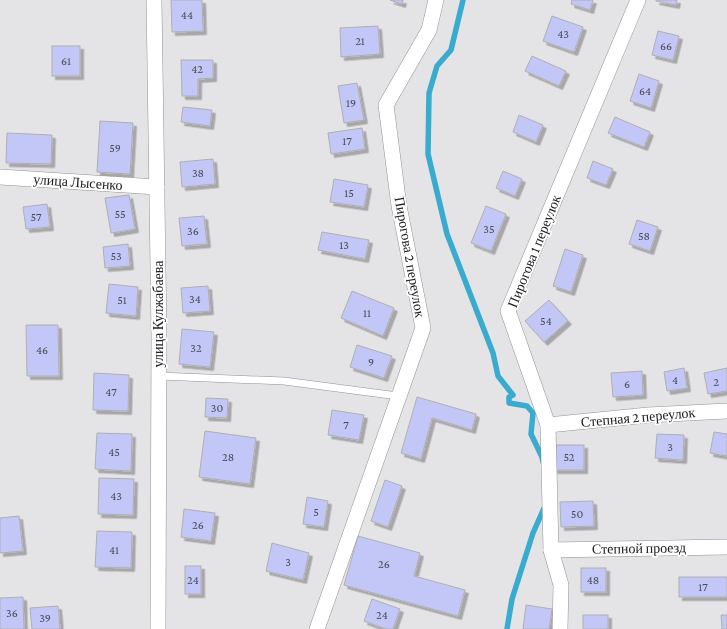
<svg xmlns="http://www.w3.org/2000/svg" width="727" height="629" font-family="'Crimson Pro',serif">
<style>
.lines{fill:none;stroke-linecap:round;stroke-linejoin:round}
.stream{stroke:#38abce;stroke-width:5.5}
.building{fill:#c2c7f7;stroke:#afafb0;filter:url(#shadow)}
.service-casing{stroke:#919293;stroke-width:8}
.minor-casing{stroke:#919293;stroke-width:16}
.service{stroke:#fff;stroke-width:7}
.minor{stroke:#fff;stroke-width:15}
.labels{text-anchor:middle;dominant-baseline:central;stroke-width:3.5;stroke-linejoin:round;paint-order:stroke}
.number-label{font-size:12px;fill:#484a56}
.street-label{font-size:14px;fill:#202020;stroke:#fff}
</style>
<defs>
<filter id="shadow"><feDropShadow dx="3.5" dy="3.5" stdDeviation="0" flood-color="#0004"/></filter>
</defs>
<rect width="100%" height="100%" fill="#e4e4e6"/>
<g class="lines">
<!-- stream -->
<g class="stream">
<polyline points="463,0 451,50 437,66 429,93 428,154 447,234 493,353 498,376 513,395 509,397 509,403 527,406 533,413 531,434 542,457 543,462"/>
<polyline points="507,629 512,599 533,533 545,506"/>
</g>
</g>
<!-- building -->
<g class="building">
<polygon points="171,0 202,0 203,31 172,32"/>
<polygon points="390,0 403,0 402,4"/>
<polygon points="572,0 593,0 590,10 571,4"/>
<polygon points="656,0 677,0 676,5 656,1"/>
<polygon points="552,16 583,27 574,52 543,41"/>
<polygon points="378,26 380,54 341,57 340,28"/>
<polygon points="658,31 679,36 673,60 652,55"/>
<rect x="52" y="46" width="28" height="30"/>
<polygon points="532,56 566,71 559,86 525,71"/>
<polygon points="181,60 213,60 213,78 198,79 198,96 182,96"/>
<polygon points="639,74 659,81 651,108 630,101"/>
<polygon points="357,83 364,120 344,123 338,86"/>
<polygon points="183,107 212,110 210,126 181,122"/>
<polygon points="519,115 543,125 536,142 513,132"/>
<polygon points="615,117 650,132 644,147 608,133"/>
<polygon points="100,121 133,123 130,174 97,172"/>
<polygon points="362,128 365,149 331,154 328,133"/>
<polygon points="7,133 52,135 51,164 6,163"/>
<polygon points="213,159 215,184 182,187 180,162"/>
<polygon points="593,161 613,169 606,185 587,178"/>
<polygon points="503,171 522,179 515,196 496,188"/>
<polygon points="334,179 368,185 364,207 330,202"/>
<polygon points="129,195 135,229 111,233 105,198"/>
<polygon points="47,204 50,227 26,229 23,207"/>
<polygon points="486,206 506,214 491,251 471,243"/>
<polygon points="204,216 207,244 182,246 179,218"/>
<polygon points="637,220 658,227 650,251 629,244"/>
<polygon points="322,232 369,240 365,259 318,250"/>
<polygon points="128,244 130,266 105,268 103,247"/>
<polygon points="565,249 583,255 571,292 553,286"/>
<polygon points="109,284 138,287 136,316 106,313"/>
<polygon points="208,286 210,311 183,313 181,288"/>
<polygon points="352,291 394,308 383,336 341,318"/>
<polygon points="549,300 568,321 544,342 525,321"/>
<polygon points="26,325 58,325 59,376 27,376"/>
<polygon points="182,329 214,332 210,367 179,364"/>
<polygon points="357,345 392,356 384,378 350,367"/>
<polygon points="684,368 687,388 667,391 664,372"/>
<polygon points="727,368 727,391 708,394 704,373"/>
<polygon points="642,371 643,395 613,397 611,373"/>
<polygon points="94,373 129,375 128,411 93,410"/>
<polygon points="417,397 476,414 472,430 432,418 421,459 401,453"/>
<polygon points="206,398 228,399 227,418 205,417"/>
<polygon points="332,410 364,415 359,440 328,435"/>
<polygon points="205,431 256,438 250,484 199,477"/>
<polygon points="714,432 727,434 727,456 710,453"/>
<polygon points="97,433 132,434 131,471 95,469"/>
<polygon points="657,434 684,435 683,460 655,458"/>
<rect x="554" y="445" width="30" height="25"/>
<polygon points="99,478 134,479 133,515 98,514"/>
<polygon points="385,480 402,486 388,527 371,521"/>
<polygon points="307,497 328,501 324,527 303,524"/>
<polygon points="593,501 594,526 561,527 560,502"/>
<polygon points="184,509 215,513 211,541 181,537"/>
<polygon points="19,516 23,551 0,553 0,518"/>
<polygon points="97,531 132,532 131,568 95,567"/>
<polygon points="358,536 420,553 414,576 465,590 458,616 344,585"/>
<polygon points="272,543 309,553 303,580 266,571"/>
<rect x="185" y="566" width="16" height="28"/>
<rect x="581" y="568" width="25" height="24"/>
<rect x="679" y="577" width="48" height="20"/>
<polygon points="23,597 24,629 0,629 0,598"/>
<polygon points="372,599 400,609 393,629 386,629 364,621"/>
<polygon points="526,605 552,609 549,629 523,629"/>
<polygon points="58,606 60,629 32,629 30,608"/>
<rect x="583" y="615" width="25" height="14"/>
<polygon points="721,615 727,615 727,629 722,629"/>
</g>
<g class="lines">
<defs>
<polyline id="service" points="159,376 284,381 398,396"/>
<g id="minor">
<polyline points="154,0 159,335 158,629"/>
<polyline points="0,177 157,187"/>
<polyline points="548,425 648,415 727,411"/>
<polyline points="551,550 727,547"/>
<polyline points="317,629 423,328 399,206 386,105 429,30 436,0"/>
<polyline points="560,629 561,585 551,550 548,425 508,311 638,0"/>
</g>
</defs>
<!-- service casing -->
<use href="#service" class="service-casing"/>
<!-- minor casing -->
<use href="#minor" class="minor-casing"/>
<!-- service -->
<use href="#service" class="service"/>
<!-- minor -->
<use href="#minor" class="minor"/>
</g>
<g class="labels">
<!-- number labels -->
<g class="number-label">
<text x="187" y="15">44</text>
<text x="563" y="34">43</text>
<text x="360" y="41">21</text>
<text x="666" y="46">66</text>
<text x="66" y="61">61</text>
<text x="197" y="69">42</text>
<text x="645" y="91">64</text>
<text x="351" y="103">19</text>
<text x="347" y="141">17</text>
<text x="115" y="148">59</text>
<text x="198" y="173">38</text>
<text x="349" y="193">15</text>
<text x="120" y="214">55</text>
<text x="36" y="217">57</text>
<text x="489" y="229">35</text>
<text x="193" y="231">36</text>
<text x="644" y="236">58</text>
<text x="344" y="245">13</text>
<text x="116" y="256">53</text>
<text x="195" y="299">34</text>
<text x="122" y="300">51</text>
<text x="367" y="313">11</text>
<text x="546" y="321">54</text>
<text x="196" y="348">32</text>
<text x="42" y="350">46</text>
<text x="371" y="362">9</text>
<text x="675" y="380">4</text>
<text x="716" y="382">2</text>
<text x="627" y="384">6</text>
<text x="111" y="392">47</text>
<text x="217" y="408">30</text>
<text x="346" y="425">7</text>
<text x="670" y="447">3</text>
<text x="114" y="452">45</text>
<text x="228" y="457">28</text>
<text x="569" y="457">52</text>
<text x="116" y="496">43</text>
<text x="316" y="512">5</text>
<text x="577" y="514">50</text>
<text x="198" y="525">26</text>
<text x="114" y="550">41</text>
<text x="288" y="562">3</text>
<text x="384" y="564">26</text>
<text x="193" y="580">24</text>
<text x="593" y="580">48</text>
<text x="703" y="587">17</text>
<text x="12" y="613">36</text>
<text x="382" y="615">24</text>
<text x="45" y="618">39</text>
</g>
<!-- street labels -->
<g class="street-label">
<text transform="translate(78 182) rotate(4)">улица Лысенко</text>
<text transform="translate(534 251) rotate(-68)">Пирогова 1 переулок</text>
<text transform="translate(410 257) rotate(80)">Пирогова 2 переулок</text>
<text transform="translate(158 314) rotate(-90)">улица Кулжабаева</text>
<text transform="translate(638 417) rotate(-5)">Степная 2 переулок</text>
<text transform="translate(639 548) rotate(-1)">Степной проезд</text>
</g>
</g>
</svg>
